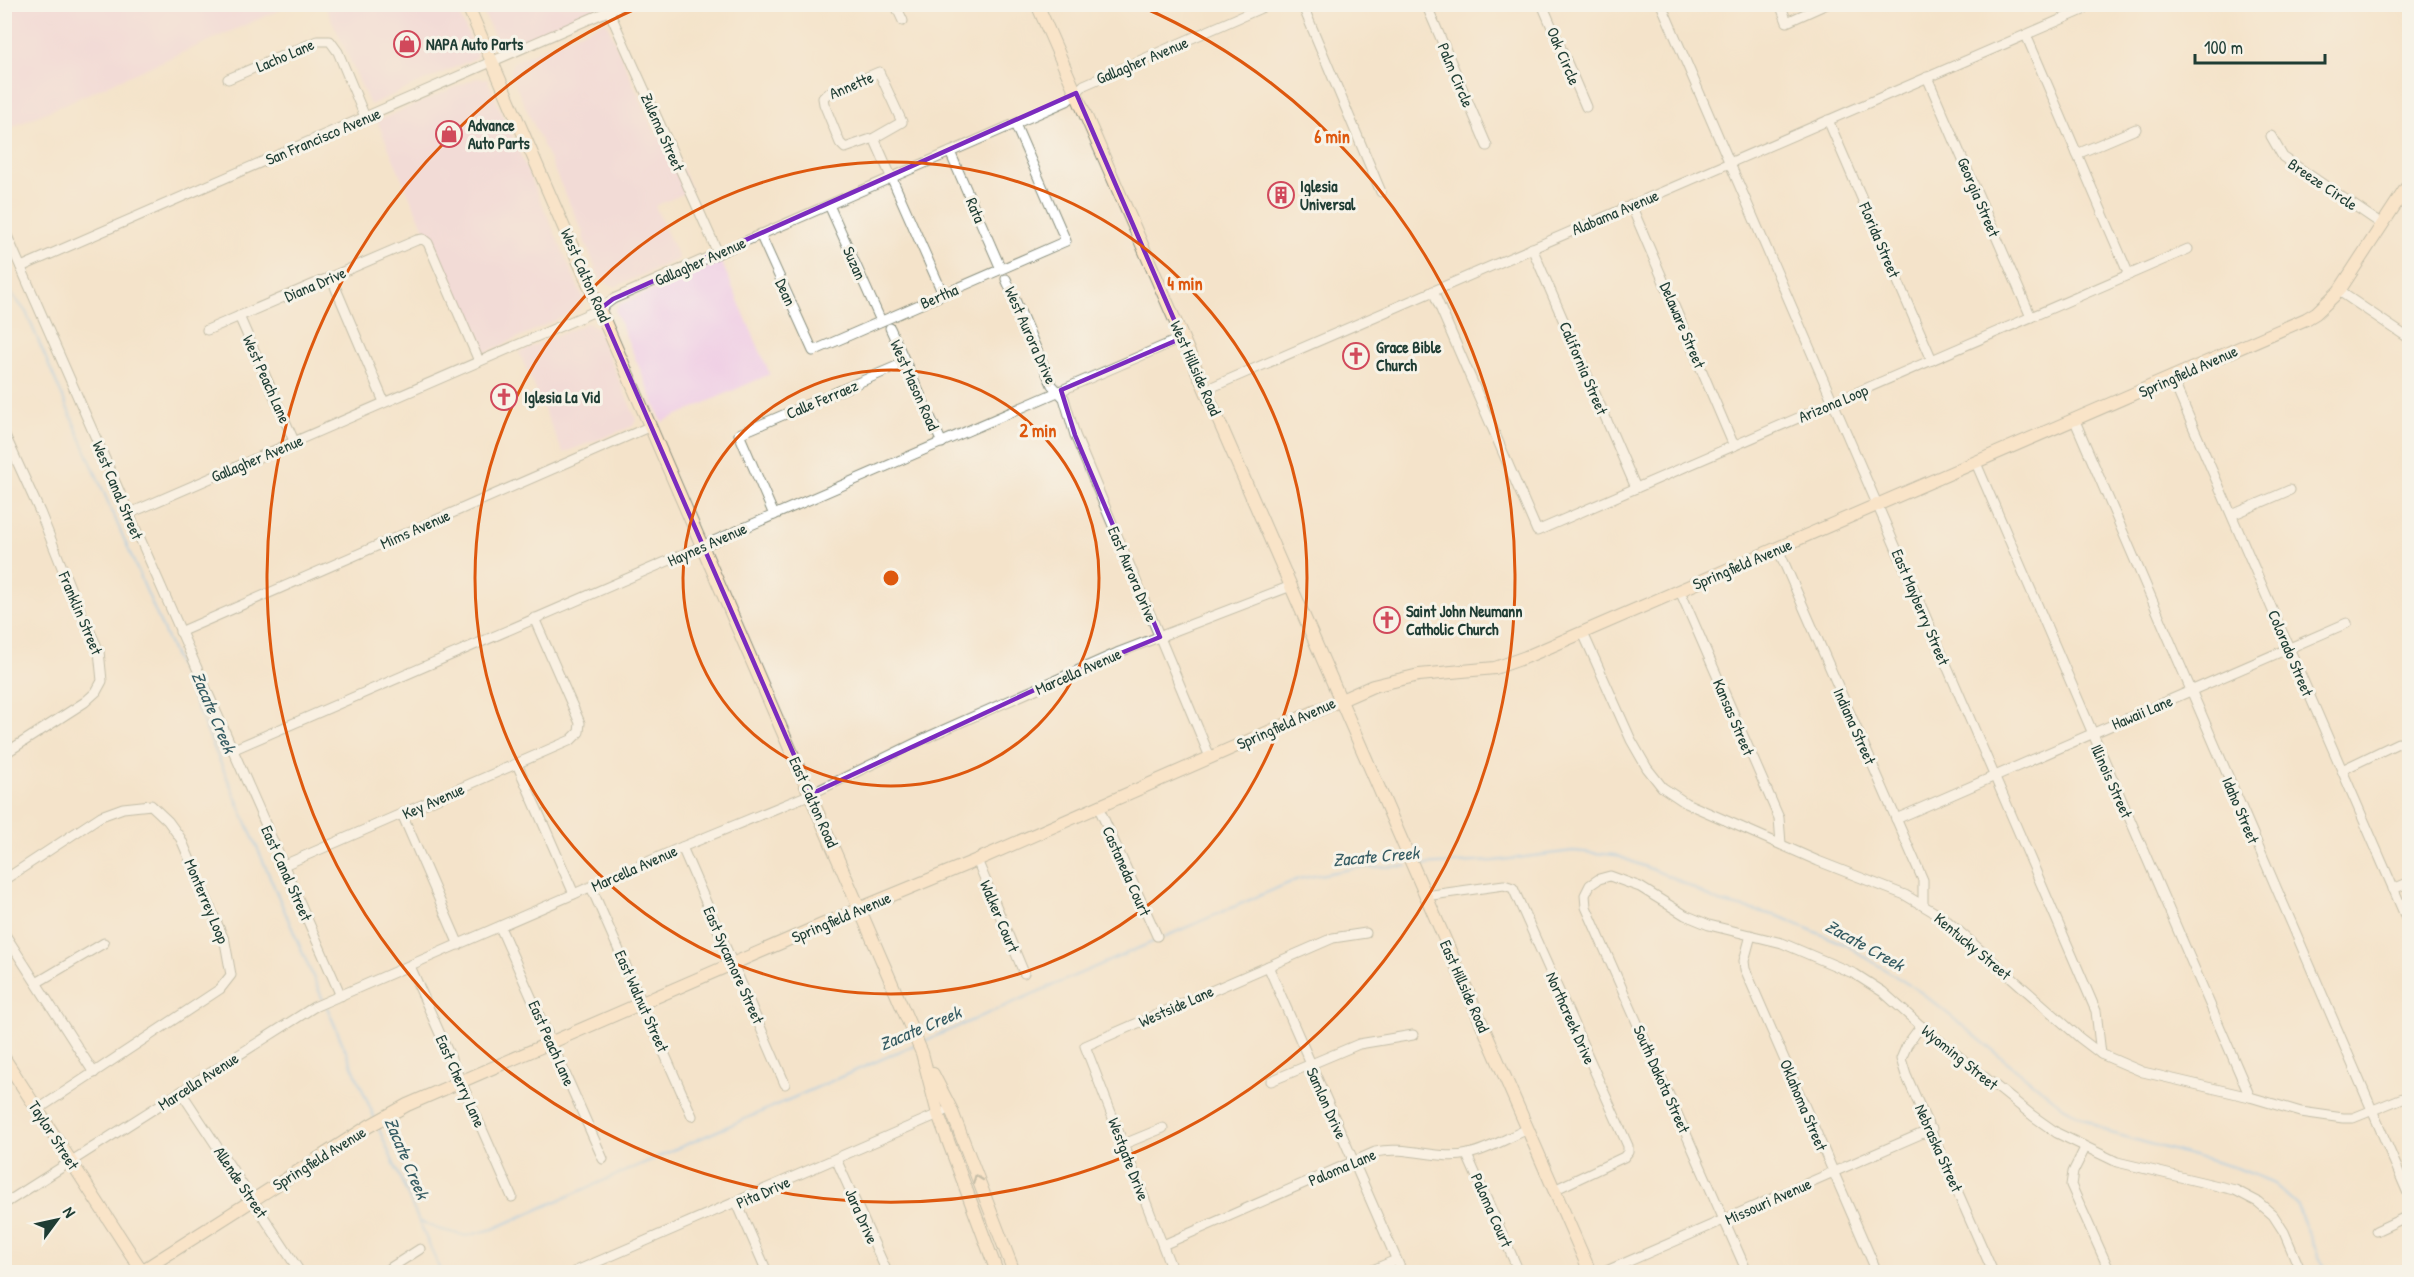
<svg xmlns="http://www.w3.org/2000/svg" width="2414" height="1277" font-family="'Patrick Hand',sans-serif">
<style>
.built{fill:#f0d0e5}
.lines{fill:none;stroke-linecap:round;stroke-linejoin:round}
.stream{stroke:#79bbef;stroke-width:2}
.street-casing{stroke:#8a907f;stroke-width:11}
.secondary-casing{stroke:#8a907f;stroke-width:14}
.street{stroke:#fff;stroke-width:9}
.secondary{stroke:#ffe4c6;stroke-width:12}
.oneway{stroke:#8f907d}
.marked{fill:none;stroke:#7b2cbf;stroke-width:4.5;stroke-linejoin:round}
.ring{fill:none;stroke:#de580e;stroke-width:3}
.labels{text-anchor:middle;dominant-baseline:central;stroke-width:6;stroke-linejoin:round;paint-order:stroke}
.poi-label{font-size:16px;font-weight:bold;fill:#1f3d34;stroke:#f7f3e8;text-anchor:start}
.street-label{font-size:16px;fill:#1f3d34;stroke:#f7f3e8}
.water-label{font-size:18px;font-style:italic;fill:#365c63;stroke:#f7f3e8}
.centre{fill:#de580e;stroke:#f7f3e8;stroke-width:3}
.ring-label{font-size:18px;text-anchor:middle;font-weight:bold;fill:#de580e;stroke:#f7f3e8;stroke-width:6;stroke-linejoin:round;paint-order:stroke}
</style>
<rect width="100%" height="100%" fill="#f7f3e8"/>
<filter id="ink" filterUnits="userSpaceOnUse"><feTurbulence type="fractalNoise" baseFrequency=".0167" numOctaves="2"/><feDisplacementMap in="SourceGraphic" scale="12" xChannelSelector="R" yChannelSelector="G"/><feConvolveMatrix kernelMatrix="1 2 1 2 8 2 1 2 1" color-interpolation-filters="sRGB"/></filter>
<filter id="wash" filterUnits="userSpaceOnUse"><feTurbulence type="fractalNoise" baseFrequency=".008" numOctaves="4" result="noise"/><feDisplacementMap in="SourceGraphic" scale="24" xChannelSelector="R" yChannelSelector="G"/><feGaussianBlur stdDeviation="1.35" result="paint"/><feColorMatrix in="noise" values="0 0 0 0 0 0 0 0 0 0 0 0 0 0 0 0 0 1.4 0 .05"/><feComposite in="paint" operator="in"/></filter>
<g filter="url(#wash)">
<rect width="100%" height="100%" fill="#f4e3ca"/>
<!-- built -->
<g class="built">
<polygon points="5,4 291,4 291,5 5,130"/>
<polygon points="325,5 455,5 477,53 476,58 370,105"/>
<polygon points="480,5 608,5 509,49 498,45"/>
<polygon points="606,21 656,135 666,131 692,190 655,206 679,259 615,287 600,279 584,240 583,233 510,73 513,62"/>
<polygon points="477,78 487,79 584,300 580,309 485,353 481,349 432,236 424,229 377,121"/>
<polygon points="721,261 770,374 662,422 615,310 620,304"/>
<polygon points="587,323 596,327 636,419 633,426 563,453 519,352"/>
</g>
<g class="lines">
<!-- stream -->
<g class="stream">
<polyline points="4,284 26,312 323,1000"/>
<polyline points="1418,865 1494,861 1573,851 1615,855 1674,878 1719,902 1778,916 1846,945 1922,993 2063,1107 2111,1133 2237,1168 2272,1182 2296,1204 2319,1257 2328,1272"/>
<polyline points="326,1005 375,1119"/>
<polyline points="922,1042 1298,879 1356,868 1407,866"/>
<polyline points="378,1127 441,1272"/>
<polyline points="419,1221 438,1229 466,1236 493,1229 914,1045"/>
</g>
</g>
</g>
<g filter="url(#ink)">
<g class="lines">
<defs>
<g id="street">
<polyline points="895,4 903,21"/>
<polyline points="1302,4 1381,192"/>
<polyline points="1426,4 1487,146"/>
<polyline points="1542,4 1586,107"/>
<polyline points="1661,4 2096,1011 2101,1054"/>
<polyline points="1780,4 1787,22 1827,4"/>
<polyline points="609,11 718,253"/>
<polyline points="2026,35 2129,275"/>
<polyline points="1927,77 2031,317"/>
<polyline points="228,79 317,41 330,41 338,52 365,117"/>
<polyline points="1828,120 1932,360"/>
<polyline points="2271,136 2283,157 2383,225"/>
<polyline points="874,138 902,122 879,72 827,94 823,98 824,104 840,143 845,148 874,138 943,294"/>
<polyline points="950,152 1001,269"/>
<polyline points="2077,154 2136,129"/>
<polyline points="829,205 881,321"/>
<polyline points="1631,205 1734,446"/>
<polyline points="4,229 341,996"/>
<polyline points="760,234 813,351 1066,241 1015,124"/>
<polyline points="1532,248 1636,488"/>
<polyline points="21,267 624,4"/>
<polyline points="331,277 384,402"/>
<polyline points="1006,279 1052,385 1064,398 1075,435 1210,757"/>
<polyline points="1433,291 1537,531 2188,249"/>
<polyline points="2339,291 2410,339"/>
<polyline points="239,316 294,441"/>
<polyline points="890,328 942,443"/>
<polyline points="207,330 417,240 423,239 428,243 479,361"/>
<polyline points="2172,378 2410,927"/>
<polyline points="1205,390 2083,10"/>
<polyline points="2075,421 2410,1198"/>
<polyline points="4,433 40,512 73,595 99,651 102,681 96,692 85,702 4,754"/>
<polyline points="1976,463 2250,1097"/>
<polyline points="128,514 600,309 613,299 1067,101 1084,85 1270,4"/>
<polyline points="774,515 739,434 904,363"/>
<polyline points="2232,515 2290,490"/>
<polyline points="1778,549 1923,880 1923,905"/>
<polyline points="1680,591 1779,818 1781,844"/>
<polyline points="180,632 651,426"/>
<polyline points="1583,633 1631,740 1647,768 1662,787 1686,803 1818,861 1905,895 1944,918 2080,1038 2101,1054 2143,1072 2250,1097 2301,1112 2343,1118 2353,1118 2410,1095"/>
<polyline points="232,750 1182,338"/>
<polyline points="517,764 574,894"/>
<polyline points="2342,770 2398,743"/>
<polyline points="1098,806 1157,936"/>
<polyline points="402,814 459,945"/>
<polyline points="1896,819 2347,623"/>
<polyline points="682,847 785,1084"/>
<polyline points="977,860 1024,973"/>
<polyline points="284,865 571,740 579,732 580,723 534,618"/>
<polyline points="4,880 101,816 123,808 151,805 168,821 181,839 225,942 231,975 220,989 37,1110"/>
<polyline points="591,887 692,1116"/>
<polyline points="2393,889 2410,882"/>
<polyline points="1425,896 1504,885 1513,888 1628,1146 1628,1152 1624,1157 1554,1190"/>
<polyline points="500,927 603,1159"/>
<polyline points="4,933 94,1073"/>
<polyline points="1751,935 1744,961 1745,969 1877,1272"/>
<polyline points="410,966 512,1197"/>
<polyline points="1268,966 1402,1272"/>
<polyline points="38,982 104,943"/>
<polyline points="1921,1026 1907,1045 1901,1059 1906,1075 1993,1272"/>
<polyline points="1271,1081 1359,1044 1413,1035"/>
<polyline points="181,1092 300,1272"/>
<polyline points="1124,1144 1163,1128"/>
<polyline points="2085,1148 2073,1172 2071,1185 2110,1272"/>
<polyline points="1467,1155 1516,1265"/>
<polyline points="836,1159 887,1272"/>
<polyline points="737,1203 767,1272"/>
<polyline points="4,1204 314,1007 682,847 811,794 932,735 1117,653 1291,586"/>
<polyline points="2376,1231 2410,1215"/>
<path d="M1163 1245 1375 1152C1407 1145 1440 1161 1468 1154 1488 1150 1509 1137 1528 1129"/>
<polyline points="384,1272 420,1249"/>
<polyline points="574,1272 943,1112"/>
<polyline points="1173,1272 1085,1046 1333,938 1366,933"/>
<polyline points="1368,1272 1396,1260"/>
<polyline points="1604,1272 1932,1129"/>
<polyline points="1747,1272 1586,907 1585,895 1590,885 1599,879 1610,876 1640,887 1685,915 1709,925 1782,943 1855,974 1883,992 1921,1026 2033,1116 2057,1133 2117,1162 2235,1190 2258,1202 2273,1215 2284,1232 2301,1272"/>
</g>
<g id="secondary">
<polyline points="467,4 922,1053 938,1114 997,1272"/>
<polyline points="1037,4 1590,1272"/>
<polyline points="4,1058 142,1271"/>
<polyline points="933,1074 951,1109 1014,1272"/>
<polyline points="140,1272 369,1126 407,1105 861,908 977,860 1373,686 1419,675 1495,668 1526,657 2306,319 2316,313 2339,291 2410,182"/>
</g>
</defs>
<!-- street casing -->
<use href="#street" class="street-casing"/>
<!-- secondary casing -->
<use href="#secondary" class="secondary-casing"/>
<!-- street -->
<use href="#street" class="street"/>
<!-- secondary -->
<use href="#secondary" class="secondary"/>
</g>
<!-- one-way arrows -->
<defs><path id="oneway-chevron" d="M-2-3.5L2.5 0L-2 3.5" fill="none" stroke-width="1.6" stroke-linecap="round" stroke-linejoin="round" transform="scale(1.5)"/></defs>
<use class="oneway" href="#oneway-chevron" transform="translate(977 1179) rotate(-111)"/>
</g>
<!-- marked area -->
<path d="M0 0H2414V1277H0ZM1076 93 1182 338 1061 390 1075 435 1160 637 1058 679 811 794 600 309 613 299Z" fill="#f4e3ca" fill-opacity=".55" fill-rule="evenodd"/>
<path class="marked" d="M1076 93 1182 338 1061 390 1075 435 1160 637 1058 679 811 794 600 309 613 299Z"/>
<!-- distance rings -->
<g class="ring">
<circle cx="891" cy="578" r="208"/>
<circle cx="891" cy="578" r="416"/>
<path d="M1140 6A624 624 0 1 1 642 6"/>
</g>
<!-- icons -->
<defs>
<symbol id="shop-ring" viewBox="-11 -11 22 22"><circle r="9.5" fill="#f7f3e8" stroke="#d1495b" stroke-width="1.5"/><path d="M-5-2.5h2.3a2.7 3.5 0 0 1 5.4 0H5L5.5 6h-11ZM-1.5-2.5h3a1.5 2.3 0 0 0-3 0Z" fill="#d1495b"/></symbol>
<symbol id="building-ring" viewBox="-11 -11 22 22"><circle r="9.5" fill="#f7f3e8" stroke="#d1495b" stroke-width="1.5"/><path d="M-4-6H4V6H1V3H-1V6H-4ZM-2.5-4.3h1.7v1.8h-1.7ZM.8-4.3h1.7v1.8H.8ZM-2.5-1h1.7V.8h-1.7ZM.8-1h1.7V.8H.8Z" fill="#d1495b"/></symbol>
<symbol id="church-ring" viewBox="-11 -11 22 22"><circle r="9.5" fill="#f7f3e8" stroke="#d1495b" stroke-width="1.5"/><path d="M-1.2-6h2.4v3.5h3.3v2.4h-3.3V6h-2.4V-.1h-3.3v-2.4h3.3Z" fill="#d1495b"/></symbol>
</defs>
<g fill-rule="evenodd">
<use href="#shop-ring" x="392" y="29" width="30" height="30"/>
<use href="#shop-ring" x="434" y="119" width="30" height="30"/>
<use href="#building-ring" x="1266" y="180" width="30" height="30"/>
<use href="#church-ring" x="1341" y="341" width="30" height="30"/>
<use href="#church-ring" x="489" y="382" width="30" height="30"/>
<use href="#church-ring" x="1372" y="605" width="30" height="30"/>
</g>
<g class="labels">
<!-- poi labels -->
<g class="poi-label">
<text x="426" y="44">NAPA Auto Parts</text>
<text x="468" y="125">Advance<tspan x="468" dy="18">Auto Parts</tspan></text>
<text x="1300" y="186">Iglesia<tspan x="1300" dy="18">Universal</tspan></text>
<text x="1376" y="347">Grace Bible<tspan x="1376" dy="18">Church</tspan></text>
<text x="524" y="397">Iglesia La Vid</text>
<text x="1406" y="611">Saint John Neumann<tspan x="1406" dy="18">Catholic Church</tspan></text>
</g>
<!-- street labels -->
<g class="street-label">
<text transform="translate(285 55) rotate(-23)">Lacho Lane</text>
<text transform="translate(1564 56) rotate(67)">Oak Circle</text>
<text transform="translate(1142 60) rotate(-23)">Gallagher Avenue</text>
<text transform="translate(1456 75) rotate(67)">Palm Circle</text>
<text transform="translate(851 85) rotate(-23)">Annette</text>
<text transform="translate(663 132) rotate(66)">Zulema Street</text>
<text transform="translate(323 136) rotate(-23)">San Francisco Avenue</text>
<text transform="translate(2323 184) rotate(34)">Breeze Circle</text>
<text transform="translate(1979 197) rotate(67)">Georgia Street</text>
<text transform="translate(976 210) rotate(67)">Rata</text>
<text transform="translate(1615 212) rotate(-23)">Alabama Avenue</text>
<text transform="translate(1880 240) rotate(67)">Florida Street</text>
<text transform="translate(700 261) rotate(-24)">Gallagher Avenue</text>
<text transform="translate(855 263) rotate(66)">Suzan</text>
<text transform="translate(586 275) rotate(66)">West Calton Road</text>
<text transform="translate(315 284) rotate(-23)">Diana Drive</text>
<text transform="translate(786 292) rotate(66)">Dean</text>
<text transform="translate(939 296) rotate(-23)">Bertha</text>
<text transform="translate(1683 325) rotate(67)">Delaware Street</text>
<text transform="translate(1031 335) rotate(66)">West Aurora Drive</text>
<text transform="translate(1196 368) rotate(66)">West Hillside Road</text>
<text transform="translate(1584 368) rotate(67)">California Street</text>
<text transform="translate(2188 371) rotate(-24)">Springfield Avenue</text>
<text transform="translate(267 379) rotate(66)">West Peach Lane</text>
<text transform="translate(915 385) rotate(66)">West Mason Road</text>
<text transform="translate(822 399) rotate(-23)">Calle Ferraez</text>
<text transform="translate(1833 403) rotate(-23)">Arizona Loop</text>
<text transform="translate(257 458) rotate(-23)">Gallagher Avenue</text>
<text transform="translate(118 490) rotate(67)">West Canal Street</text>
<text transform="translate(415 529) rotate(-24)">Mims Avenue</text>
<text transform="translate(707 544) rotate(-24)">Haynes Avenue</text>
<text transform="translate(1742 564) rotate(-23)">Springfield Avenue</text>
<text transform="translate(1133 574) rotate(67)">East Aurora Drive</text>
<text transform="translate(1921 607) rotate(67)">East Mayberry Street</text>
<text transform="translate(81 613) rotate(67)">Franklin Street</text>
<text transform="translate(2291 653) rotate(67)">Colorado Street</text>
<text transform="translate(1078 671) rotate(-24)">Marcella Avenue</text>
<text transform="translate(2142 712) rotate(-23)">Hawaii Lane</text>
<text transform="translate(1734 717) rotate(67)">Kansas Street</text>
<text transform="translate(1286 723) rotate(-24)">Springfield Avenue</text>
<text transform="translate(1855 726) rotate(66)">Indiana Street</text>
<text transform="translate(2112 781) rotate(66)">Illinois Street</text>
<text transform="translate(433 801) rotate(-24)">Key Avenue</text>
<text transform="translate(814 802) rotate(66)">East Calton Road</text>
<text transform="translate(2241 810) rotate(67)">Idaho Street</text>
<text transform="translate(634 868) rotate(-24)">Marcella Avenue</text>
<text transform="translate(1127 871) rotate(66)">Castaneda Court</text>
<text transform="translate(287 873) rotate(66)">East Canal Street</text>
<text transform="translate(207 901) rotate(67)">Monterrey Loop</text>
<text transform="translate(1000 916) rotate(67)">Walker Court</text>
<text transform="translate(841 917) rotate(-23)">Springfield Avenue</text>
<text transform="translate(1973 946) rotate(40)">Kentucky Street</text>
<text transform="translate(734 965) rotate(66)">East Sycamore Street</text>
<text transform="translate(1465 986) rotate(66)">East Hillside Road</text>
<text transform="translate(642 1001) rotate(66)">East Walnut Street</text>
<text transform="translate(1176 1006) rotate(-24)">Westside Lane</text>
<text transform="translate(1571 1018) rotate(66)">Northcreek Drive</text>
<text transform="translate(552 1043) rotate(66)">East Peach Lane</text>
<text transform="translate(1960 1057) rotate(39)">Wyoming Street</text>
<text transform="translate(1662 1079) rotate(66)">South Dakota Street</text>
<text transform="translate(198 1081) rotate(-33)">Marcella Avenue</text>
<text transform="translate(461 1081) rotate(66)">East Cherry Lane</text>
<text transform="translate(1327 1103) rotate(66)">Samlon Drive</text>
<text transform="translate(1804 1105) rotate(67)">Oklahoma Street</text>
<text transform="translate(54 1135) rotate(57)">Taylor Street</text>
<text transform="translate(1939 1148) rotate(66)">Nebraska Street</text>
<text transform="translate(319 1158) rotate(-32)">Springfield Avenue</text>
<text transform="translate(1129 1159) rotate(69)">Westgate Drive</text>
<text transform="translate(1342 1167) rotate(-23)">Paloma Lane</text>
<text transform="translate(241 1182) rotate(56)">Allende Street</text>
<text transform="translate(763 1192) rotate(-24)">Pita Drive</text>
<text transform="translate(1768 1201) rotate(-24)">Missouri Avenue</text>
<text transform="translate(1492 1210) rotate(66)">Paloma Court</text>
<text transform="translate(862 1216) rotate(66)">Jara Drive</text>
</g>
<!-- water labels -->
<g class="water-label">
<text transform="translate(214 712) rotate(67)">Zacate Creek</text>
<text transform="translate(1376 856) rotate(-5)">Zacate Creek</text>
<text transform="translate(1865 945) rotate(29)">Zacate Creek</text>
<text transform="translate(920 1028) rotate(-23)">Zacate Creek</text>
<text transform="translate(407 1158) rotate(67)">Zacate Creek</text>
</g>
</g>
<circle cx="891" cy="578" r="9" class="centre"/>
<g class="ring-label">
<text x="1332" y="143">6 min</text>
<text x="1185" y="290">4 min</text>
<text x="1038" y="437">2 min</text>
</g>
<!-- margin -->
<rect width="2414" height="1277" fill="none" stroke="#f7f3e8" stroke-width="24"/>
<!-- north arrow -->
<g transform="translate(57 1220) rotate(57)" stroke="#f7f3e8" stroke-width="4.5" paint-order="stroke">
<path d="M0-4.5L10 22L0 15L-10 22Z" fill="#1f3d34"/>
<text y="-9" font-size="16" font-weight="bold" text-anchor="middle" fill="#1f3d34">N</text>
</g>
<!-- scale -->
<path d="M2195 54v9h130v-9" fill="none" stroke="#1f3d34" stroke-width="3"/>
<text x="2204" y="54" font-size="18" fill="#1f3d34" stroke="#f7f3e8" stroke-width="4.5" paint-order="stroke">100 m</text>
</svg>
